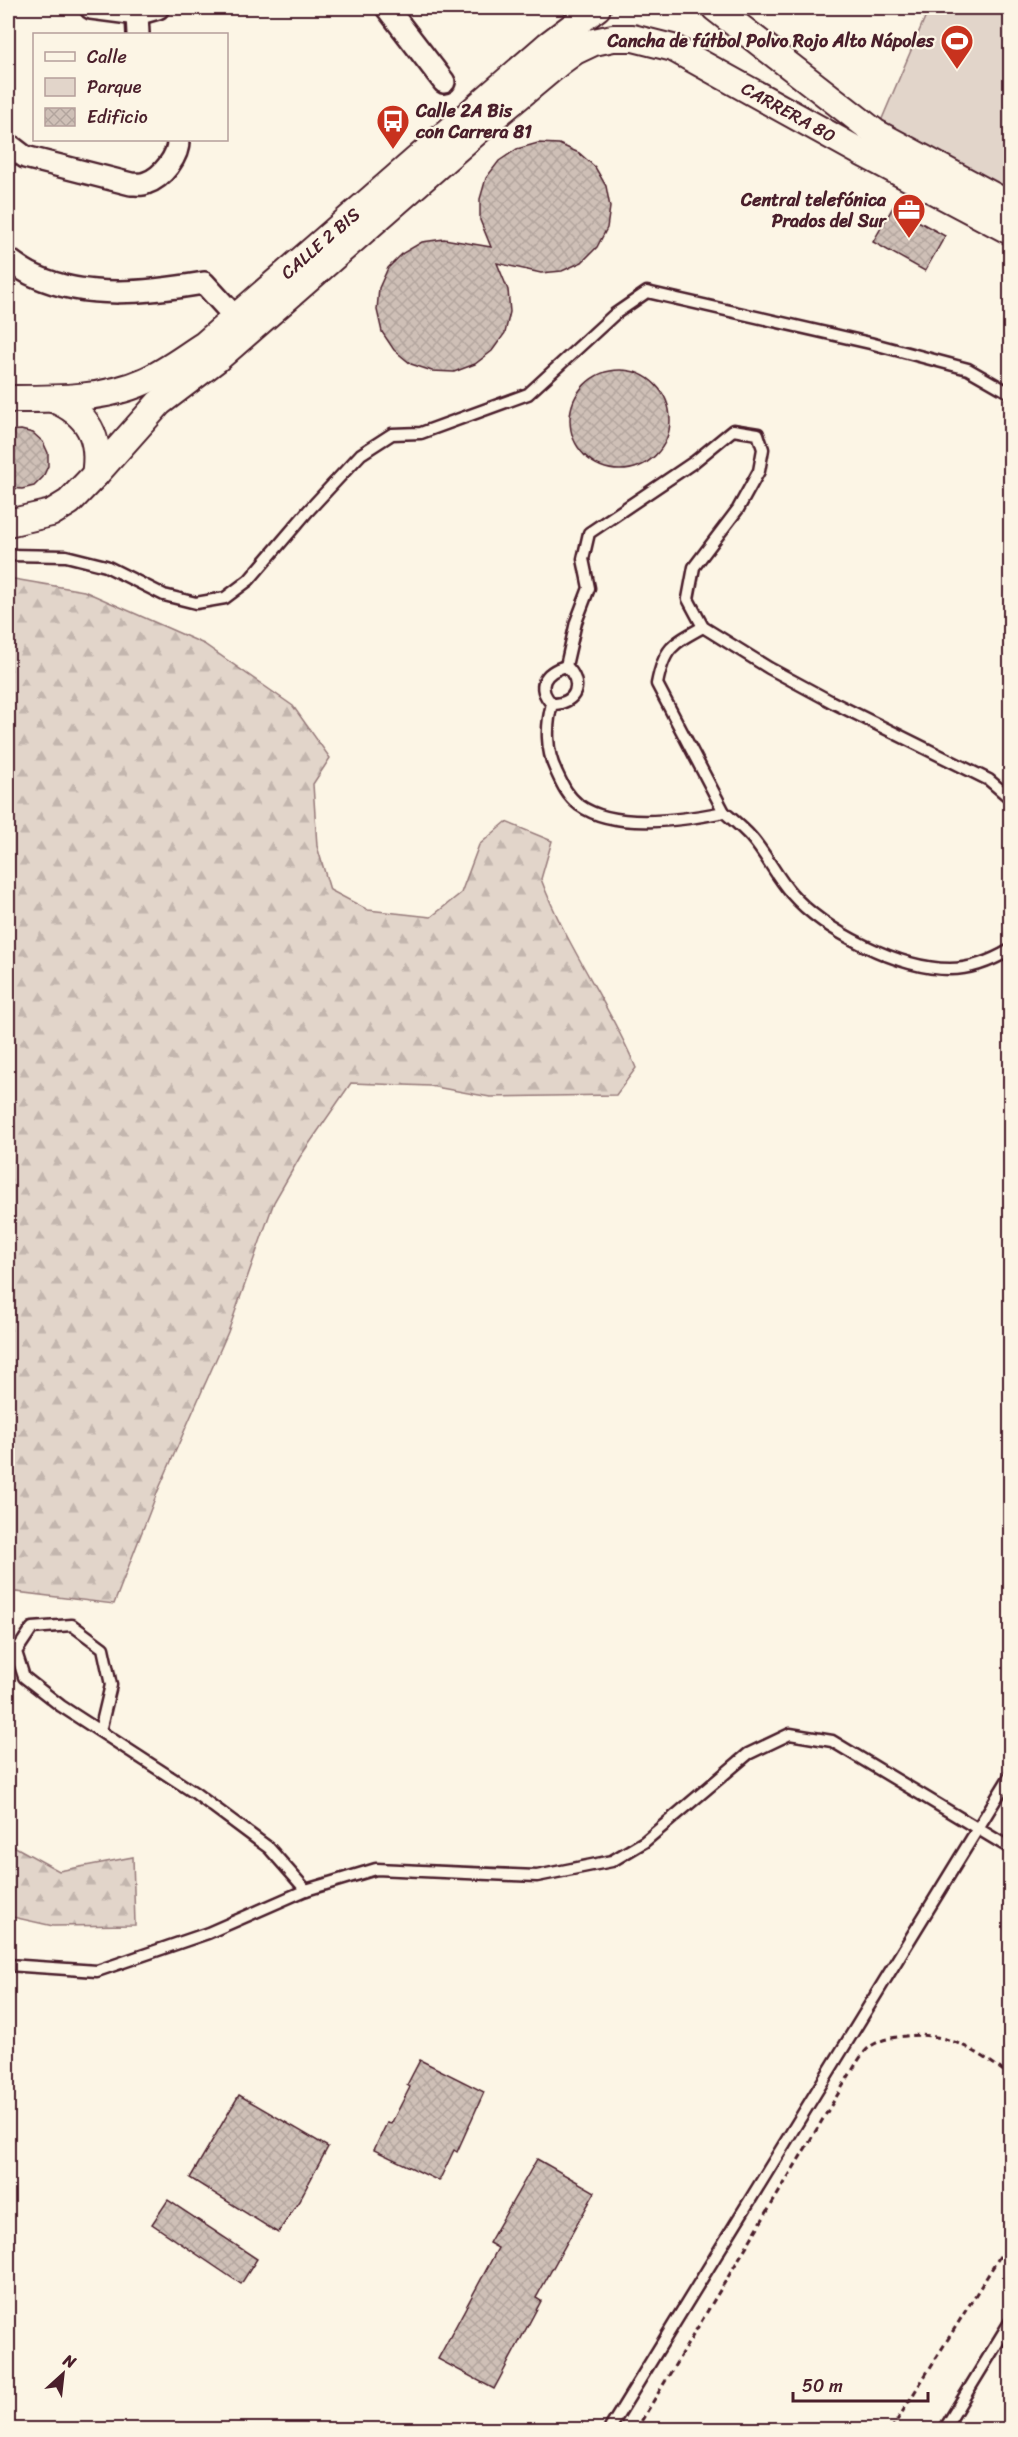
<svg xmlns="http://www.w3.org/2000/svg" width="1018" height="2437" font-family="Sriracha,sans-serif">
<style>
.forest{fill:url(#forest-firs);stroke:#967a7a;stroke-width:1.5}
.green{fill:#e2d5ca;stroke:#967a7a;stroke-width:1.5}
.building{fill:url(#building-cross-hatch);stroke:#4a1f2b;stroke-width:1.5}
.lines{fill:none;stroke-linecap:round;stroke-linejoin:round}
.service-casing{stroke:#4a1f2b;stroke-width:15}
.minor-casing{stroke:#4a1f2b;stroke-width:26}
.tertiary-casing{stroke:#4a1f2b;stroke-width:30}
.path{stroke:#4a1f2b;stroke-width:3;stroke-dasharray:6 4.5;stroke-linecap:butt}
.service{stroke:#fcf5e5;stroke-width:10}
.minor{stroke:#fcf5e5;stroke-width:21}
.tertiary{stroke:#fcf5e5;stroke-width:26}
.labels{text-anchor:middle;dominant-baseline:central;stroke-width:4.5;stroke-linejoin:round;paint-order:stroke}
.poi-label{font-size:18px;font-weight:bold;fill:#4a1f2b;stroke:#fcf5e5;text-anchor:end}
.street-label{font-size:18px;fill:#4a1f2b;stroke:#fcf5e5}
</style>
<defs>
<pattern id="forest-firs" width="22" height="20" patternUnits="userSpaceOnUse" patternTransform="scale(1.5)"><rect width="22" height="20" fill="#e2d5ca"/><path d="M5 1l3.5 6h-7zM16 11l3.5 6h-7z" fill="#c3b6ae"/></pattern>
<pattern id="building-cross-hatch" width="8" height="8" patternUnits="userSpaceOnUse" patternTransform="scale(1.5)"><rect width="8" height="8" fill="#cfc0b7"/><path d="M0 0l8 8M0 8l8-8" fill="none" stroke="#b3a59e"/></pattern>
</defs>
<rect width="100%" height="100%" fill="#fcf5e5"/>
<filter id="ink" filterUnits="userSpaceOnUse"><feTurbulence type="fractalNoise" baseFrequency=".0167" numOctaves="2"/><feDisplacementMap in="SourceGraphic" scale="12" xChannelSelector="R" yChannelSelector="G"/><feConvolveMatrix kernelMatrix="1 2 1 2 8 2 1 2 1" color-interpolation-filters="sRGB"/></filter>
<g filter="url(#ink)">
<!-- forest -->
<g class="forest">
<path d="M8 578 84 591 204 644 293 706 330 758 313 784 317 846 330 890 368 910 431 917 461 893 479 845 506 822 552 841 541 879C566 946 609 1003 636 1068L616 1095 490 1097 430 1086 351 1083 300 1157 274 1202 228 1332 157 1493 114 1604 8 1591Z"/>
<polygon points="8,1843 59,1871 133,1857 135,1925 53,1926 8,1916"/>
</g>
<!-- green -->
<polygon class="green" points="929,8 1010,8 1010,205 876,133"/>
<!-- building -->
<g class="building">
<polygon points="538,143 559,144 579,153 595,167 606,186 610,207 607,228 597,247 582,262 562,271 541,273 497,263 508,290 510,312 505,333 492,351 475,364 454,372 432,371 411,364 394,350 382,332 377,310 379,288 388,268 403,253 422,242 444,239 491,247 480,220 480,199 486,178 499,161 517,149"/>
<polygon points="893,207 945,236 925,271 873,242"/>
<circle cx="620" cy="420" r="50"/>
<polygon points="21,430 33,433 43,442 48,453 48,466 43,477 34,486 22,489 8,488 8,431"/>
<polygon points="420,2060 484,2092 457,2152 454,2150 439,2181 374,2150 387,2123 391,2124 410,2087 407,2085"/>
<polygon points="239,2095 328,2147 299,2201 278,2233 190,2178"/>
<polygon points="537,2159 595,2192 536,2298 541,2301 494,2389 438,2359 498,2248 489,2243"/>
<polygon points="168,2200 257,2259 241,2284 152,2224"/>
</g>
<g class="lines">
<defs>
<g id="service">
<polyline points="8,555 66,556 106,566 164,595 196,603 225,598 249,580 308,511 361,454 392,434 421,433 528,394 615,314 647,292 870,343 968,369 1010,393"/>
<path d="M703 627C672 644 664 648 657 684L724 812"/>
<polyline points="566,666 576,622 589,588 583,559 589,533 694,462 733,430 758,434 763,449 759,471 738,509 694,567 688,599 703,627 769,668 832,702 989,780 1010,798"/>
<path d="M566 666C584 683 577 704 552 704 535 686 545 672 566 666Z"/>
<path d="M552 704C546 725 546 751 556 771 562 784 567 796 579 805 615 831 684 820 724 812 733 820 743 828 751 837 766 854 776 876 791 893 824 931 899 969 950 969 971 969 993 960 1010 950"/>
<polyline points="100,1731 111,1685 103,1648 72,1625 32,1628 16,1652 24,1677 61,1706 195,1793 269,1848 306,1890"/>
<polyline points="8,1965 97,1971 208,1933 306,1890 376,1869 537,1876 612,1861 644,1842 748,1754 790,1734 832,1741 1010,1848"/>
<polyline points="609,2430 1010,1776"/>
<polyline points="944,2430 1010,2322"/>
</g>
<g id="minor">
<polyline points="91,8 137,14 158,8"/>
<polyline points="387,8 444,82"/>
<polyline points="137,14 138,34"/>
<path d="M8 144 25 157 131 184C136 184 142 185 146 183 162 178 179 156 178 140"/>
<path d="M8 259C16 265 25 272 35 276 88 300 149 292 204 283L235 317"/>
</g>
<g id="tertiary">
<polyline points="715,8 876,133 1010,205"/>
<path id="s1" d="M8 399C52 399 103 400 145 381 166 372 185 357 204 345L548 45 597 8"/>
<path d="M53 399C89 414 101 438 95 475"/>
<path id="s2" d="M8 523 51 513 69 502 95 475 159 403 217 359 481 128 560 62 575 51 594 42 613 38H633L673 48 864 154 1010 231"/>
</g>
</defs>
<!-- service casing -->
<use href="#service" class="service-casing"/>
<!-- minor casing -->
<use href="#minor" class="minor-casing"/>
<!-- tertiary casing -->
<use href="#tertiary" class="tertiary-casing"/>
<!-- path -->
<g class="path">
<path d="M636 2430 856 2064C860 2058 865 2050 871 2046 881 2039 894 2037 906 2036 947 2031 979 2052 1010 2076"/>
<polyline points="891,2430 1010,2240"/>
</g>
<!-- service -->
<use href="#service" class="service"/>
<!-- minor -->
<use href="#minor" class="minor"/>
<!-- tertiary -->
<use href="#tertiary" class="tertiary"/>
</g>
</g>
<!-- icons -->
<defs>
<symbol id="stadium-pin" viewBox="-11 -11 22 30"><path d="M0 17L-7.5 6A9.5 9.5 0 1 1 7.5 6Z" fill="#c8321e" stroke="#fcf5e5"/><path d="M0-5a6.5 5 0 1 0 0 10a6.5 5 0 1 0 0-10ZM-3.5-1.8h7v3.6h-7Z" fill="#fff"/></symbol>
<symbol id="bus-pin" viewBox="-11 -11 22 30"><path d="M0 17L-7.5 6A9.5 9.5 0 1 1 7.5 6Z" fill="#c8321e" stroke="#fcf5e5"/><path d="M-5-6H5V4H4V6H2V4H-2V6H-4V4H-5ZM-3.5-4V0h7V-4ZM-3.5 1.2v1.5H-2V1.2ZM2 1.2v1.5H3.5V1.2Z" fill="#fff"/></symbol>
<symbol id="office-pin" viewBox="-11 -11 22 30"><path d="M0 17L-7.5 6A9.5 9.5 0 1 1 7.5 6Z" fill="#c8321e" stroke="#fcf5e5"/><path d="M-6-3h4V-5.5h4V-3h4V5H-6ZM-1-4.5V-3h2v-1.5ZM-6 0V1H6V0Z" fill="#fff"/></symbol>
</defs>
<g fill-rule="evenodd">
<use href="#stadium-pin" x="938" y="22" width="38" height="52"/>
<use href="#bus-pin" x="374" y="102" width="38" height="52"/>
<use href="#office-pin" x="890" y="191" width="38" height="52"/>
</g>
<g class="labels">
<!-- poi labels -->
<g class="poi-label">
<text x="934" y="41">Cancha de fútbol Polvo Rojo Alto Nápoles</text>
<text x="416" y="111" text-anchor="start">Calle 2A Bis<tspan x="416" dy="21">con Carrera 81</tspan></text>
<text x="886" y="200">Central telefónica<tspan x="886" dy="21">Prados del Sur</tspan></text>
</g>
<!-- street labels -->
<g class="street-label">
<text stroke="none"><textPath href="#s2" startOffset="978">CARRERA 80</textPath></text>
<text stroke="none"><textPath href="#s1" startOffset="363">CALLE 2 BIS</textPath></text>
</g>
</g>
<!-- margin -->
<rect width="1018" height="2437" fill="none" stroke="#fcf5e5" stroke-width="30"/>
<rect x="15" y="15" width="988" height="2407" fill="none" stroke="#4a1f2b" stroke-width="2" filter="url(#ink)"/>
<!-- legend -->
<rect x="33" y="33" width="195" height="108" fill="#fcf5e5" stroke="#b59f9b" stroke-width="1.5"/>
<rect x="45" y="52" width="30" height="9" fill="#fcf5e5" stroke="#b59f9b" stroke-width="1.5"/>
<text x="87" y="63" font-size="18" fill="#4a1f2b">Calle</text>
<rect x="45" y="78" width="30" height="18" fill="#e2d5ca" stroke="#b59f9b" stroke-width="1.5"/>
<text x="87" y="93" font-size="18" fill="#4a1f2b">Parque</text>
<rect x="45" y="108" width="30" height="18" fill="url(#building-cross-hatch)" stroke="#b59f9b" stroke-width="1.5"/>
<text x="87" y="123" font-size="18" fill="#4a1f2b">Edificio</text>
<!-- north arrow -->
<g transform="translate(63 2374) rotate(27)" stroke="#fcf5e5" stroke-width="4.5" paint-order="stroke">
<path d="M0-4.5L10 22L0 15L-10 22Z" fill="#4a1f2b"/>
<text y="-9" font-size="16" font-weight="bold" text-anchor="middle" fill="#4a1f2b">N</text>
</g>
<!-- scale -->
<path d="M793 2392v9h135v-9" fill="none" stroke="#4a1f2b" stroke-width="3"/>
<text x="802" y="2392" font-size="18" fill="#4a1f2b" stroke="#fcf5e5" stroke-width="4.5" paint-order="stroke">50 m</text>
</svg>
